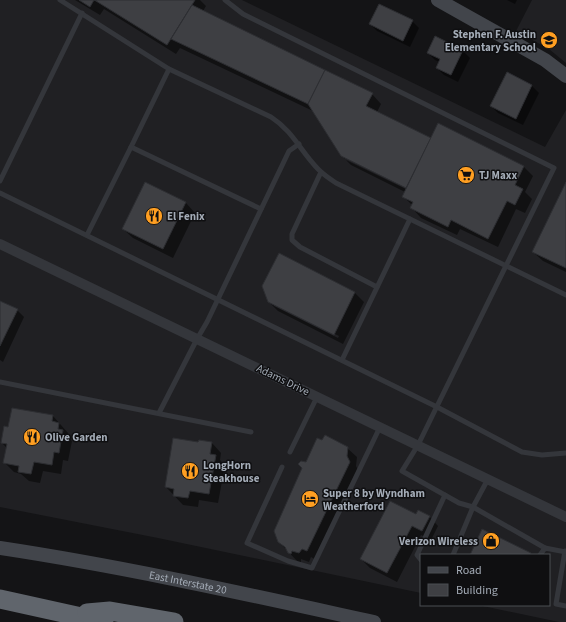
<svg xmlns="http://www.w3.org/2000/svg" width="566" height="622" font-family="'Source Sans 3',sans-serif">
<style>
.built{fill:#202023}
.shadow{fill:#0007;fill-rule:evenodd}
.building{fill:#3e3f43;stroke:#2d2e32}
.lines{fill:none;stroke-linecap:round;stroke-linejoin:round}
.lane{stroke:#34363b;stroke-width:5}
.street{stroke:#34363b;stroke-width:10}
.secondary{stroke:#42454b;stroke-width:14}
.highway{stroke:#60656c;stroke-width:19}
.labels{text-anchor:middle;dominant-baseline:central;stroke-width:3;stroke-linejoin:round;paint-order:stroke}
.poi-label{font-size:11px;font-weight:bold;fill:#a4acb7;stroke:#0f0f11;text-anchor:start}
.street-label{font-size:11px;fill:#a4acb7;stroke:#0f0f11}
</style>
<rect width="100%" height="100%" fill="#141416"/>
<!-- built -->
<g class="built">
<polygon points="0,0 242,0 545,147 566,110 566,622 559,622 478,605 549,605 549,555 421,555 421,593 158,538 0,507"/>
<polygon points="532,0 566,0 566,63 549,49 516,31"/>
</g>
<!-- shadow -->
<g class="shadow">
<polygon points="75,0 200,0 206,6 203,11 372,94 381,104 377,112 431,139 438,125 524,167 533,176 525,192 532,199 525,213 516,209 498,247 460,229 457,235 421,218 412,208 413,206 403,196 405,192 351,165 346,160 410,191 411,190 345,157 345,159 313,111 180,48 176,54 104,9 100,15"/>
<polygon points="507,0 517,0 515,4"/>
<polygon points="412,21 419,28 410,47 377,31 370,24"/>
<polygon points="436,38 463,51 470,58 458,82 444,75 437,68 439,62 435,60 428,53"/>
<polygon points="507,74 532,86 539,93 523,125 498,113 491,106"/>
<polygon points="146,183 186,203 195,213 173,258 133,238 123,229"/>
<polygon points="566,185 566,272 543,261 533,252"/>
<path d="M279 255 355 293 364 302 343 344 278 311 268 301ZM274 304 339 336 338 338 274 306Z"/>
<polygon points="0,302 17,310 24,317 3,362 0,360"/>
<polygon points="53,416 68,433 67,436 72,441 68,461 63,460 61,474 43,471 40,483 29,481 21,474 14,472 5,463 7,448 2,443 9,428"/>
<polygon points="212,443 221,453 220,460 225,465 218,503 199,500 198,507 183,505 166,487 199,444"/>
<polygon points="347,448 357,457 356,466 359,472 316,560 311,557 309,562 301,559 301,563 298,562 278,541 306,463"/>
<polygon points="417,516 429,516 438,526 431,540 421,535 397,582 370,568 361,559"/>
</g>
<!-- building -->
<g class="building">
<polygon points="79,0 97,0 96,1 94,0 90,7"/>
<polygon points="97,0 195,0 167,45 96,1"/>
<polygon points="379,4 413,20 403,41 369,24"/>
<polygon points="192,5 325,70 308,104 171,39"/>
<polygon points="435,36 463,50 451,75 436,68 440,59 427,53"/>
<polygon points="325,70 373,93 366,106 431,138 406,188 341,156 308,104"/>
<polygon points="507,72 532,85 516,119 490,106"/>
<polygon points="438,123 524,166 515,185 523,189 515,205 507,201 488,239 451,220 448,227 410,208 413,202 402,197"/>
<polygon points="145,182 186,202 163,249 122,229"/>
<polygon points="566,182 566,268 532,252"/>
<polygon points="279,253 355,292 334,335 268,302 262,286"/>
<polygon points="0,301 18,309 0,346"/>
<polygon points="12,408 53,415 52,421 59,423 58,429 63,430 59,453 54,452 52,465 34,462 31,474 18,472 19,466 3,463 7,444 1,443 4,426 8,427"/>
<polygon points="325,435 348,447 347,456 350,462 307,551 302,549 299,553 292,551 291,554 288,553 285,547 278,542 274,531 302,468 298,464 301,461 306,462 317,438 322,440"/>
<polygon points="173,438 198,442 199,440 212,442 210,454 216,455 209,494 190,491 188,498 173,496 174,489 165,487"/>
<polygon points="390,501 416,514 418,510 430,516 422,531 412,526 387,573 360,559"/>
<polygon points="482,529 531,553 530,555 470,555"/>
</g>
<g class="lines">
<!-- lane -->
<g class="lane">
<path d="M60 0 169 69 271 117C294 132 300 151 319 170 324 175 330 179 336 183L566 295"/>
<polyline points="225,0 243,14 554,168 418,445 402,471 459,503 473,507 488,479"/>
<polyline points="169,69 131,147 261,209"/>
<polyline points="321,172 292,234 292,240 300,247 377,287"/>
<polyline points="0,181 82,13"/>
<polyline points="0,193 437,407 522,452 542,455 566,453"/>
<polyline points="87,235 131,147"/>
<polyline points="342,360 410,219"/>
<polyline points="0,382 251,432"/>
<polyline points="159,413 197,339 207,322 289,151 299,144"/>
<polyline points="290,452 317,397"/>
<polyline points="282,467 247,543 288,561 312,568 380,427"/>
<polyline points="565,551 556,604 566,606"/>
<polyline points="453,555 473,507 545,548"/>
<polyline points="540,555 545,548 566,552"/>
<polyline points="421,560 417,555 445,495"/>
</g>
<!-- street -->
<polyline class="street" points="0,244 566,517"/>
<!-- secondary -->
<g class="secondary">
<polyline points="438,0 545,60 566,76"/>
<path id="s1" d="M0 548C126 567 250 595 374 622"/>
</g>
<!-- highway -->
<g class="highway">
<polyline points="0,599 104,622"/>
<polyline points="87,613 110,611 174,622"/>
</g>
</g>
<!-- icons -->
<defs>
<symbol id="school-disc" viewBox="-11 -11 22 22"><circle r="9.5" fill="#ff9f22" stroke="#0f0f11"/><path d="M0-5L7-2L0 1L-7-2ZM-4 1L0 2.5L4 1V4Q0 6-4 4Z" fill="#111"/></symbol>
<symbol id="supermarket-disc" viewBox="-11 -11 22 22"><circle r="9.5" fill="#ff9f22" stroke="#0f0f11"/><path d="M-6-5.5h2.5l.6 2H6L4.5 2H-2.5L-4.4-4H-6ZM-1.5 3.2a1.3 1.3 0 1 0 .1 0ZM3 3.2a1.3 1.3 0 1 0 .1 0Z" fill="#111"/></symbol>
<symbol id="restaurant-disc" viewBox="-11 -11 22 22"><circle r="9.5" fill="#ff9f22" stroke="#0f0f11"/><path d="M-5-6h1v4h1v-4h1v4h1v-4h1v5L-1.5 .5V6h-2V.5L-5-1ZM5-6V6H3V1.5H1.5Q1.5-4 5-6Z" fill="#111"/></symbol>
<symbol id="hotel-disc" viewBox="-11 -11 22 22"><circle r="9.5" fill="#ff9f22" stroke="#0f0f11"/><path d="M-6-4.5h1.5V1H6V5H4.5V3h-9V5H-6ZM-4 0a1.8 1.8 0 1 1 3.6 0ZM.5 0V-2.5h3Q6-2.5 6 0Z" fill="#111"/></symbol>
<symbol id="shop-disc" viewBox="-11 -11 22 22"><circle r="9.5" fill="#ff9f22" stroke="#0f0f11"/><path d="M-5-2.5h2.3a2.7 3.5 0 0 1 5.4 0H5L5.5 6h-11ZM-1.5-2.5h3a1.5 2.3 0 0 0-3 0Z" fill="#111"/></symbol>
</defs>
<g fill-rule="evenodd">
<use href="#school-disc" x="539" y="30" width="20" height="20"/>
<use href="#supermarket-disc" x="456" y="165" width="20" height="20"/>
<use href="#restaurant-disc" x="144" y="206" width="20" height="20"/>
<use href="#restaurant-disc" x="22" y="427" width="20" height="20"/>
<use href="#restaurant-disc" x="180" y="461" width="20" height="20"/>
<use href="#hotel-disc" x="300" y="489" width="20" height="20"/>
<use href="#shop-disc" x="481" y="531" width="20" height="20"/>
</g>
<g class="labels">
<!-- poi labels -->
<g class="poi-label">
<text x="536" y="34" text-anchor="end">Stephen F. Austin<tspan x="536" dy="13">Elementary School</tspan></text>
<text x="479" y="175">TJ Maxx</text>
<text x="167" y="216">El Fenix</text>
<text x="45" y="437">Olive Garden</text>
<text x="203" y="465">LongHorn<tspan x="203" dy="13">Steakhouse</tspan></text>
<text x="323" y="493">Super 8 by Wyndham<tspan x="323" dy="13">Weatherford</tspan></text>
<text x="478" y="541" text-anchor="end">Verizon Wireless</text>
</g>
<!-- street labels -->
<g class="street-label">
<text transform="translate(283 380) rotate(26)">Adams Drive</text>
<text stroke="none"><textPath href="#s1" startOffset="191">East Interstate 20</textPath></text>
</g>
</g>
<!-- legend -->
<rect x="420" y="554" width="130" height="52" fill="#0f0f11" stroke="#4b4e53"/>
<rect x="428" y="567" width="20" height="6" fill="#42454b" stroke="#4b4e53"/>
<text x="456" y="574" font-size="12" fill="#a4acb7">Road</text>
<rect x="428" y="584" width="20" height="12" fill="#3e3f43" stroke="#4b4e53"/>
<text x="456" y="594" font-size="12" fill="#a4acb7">Building</text>
</svg>
